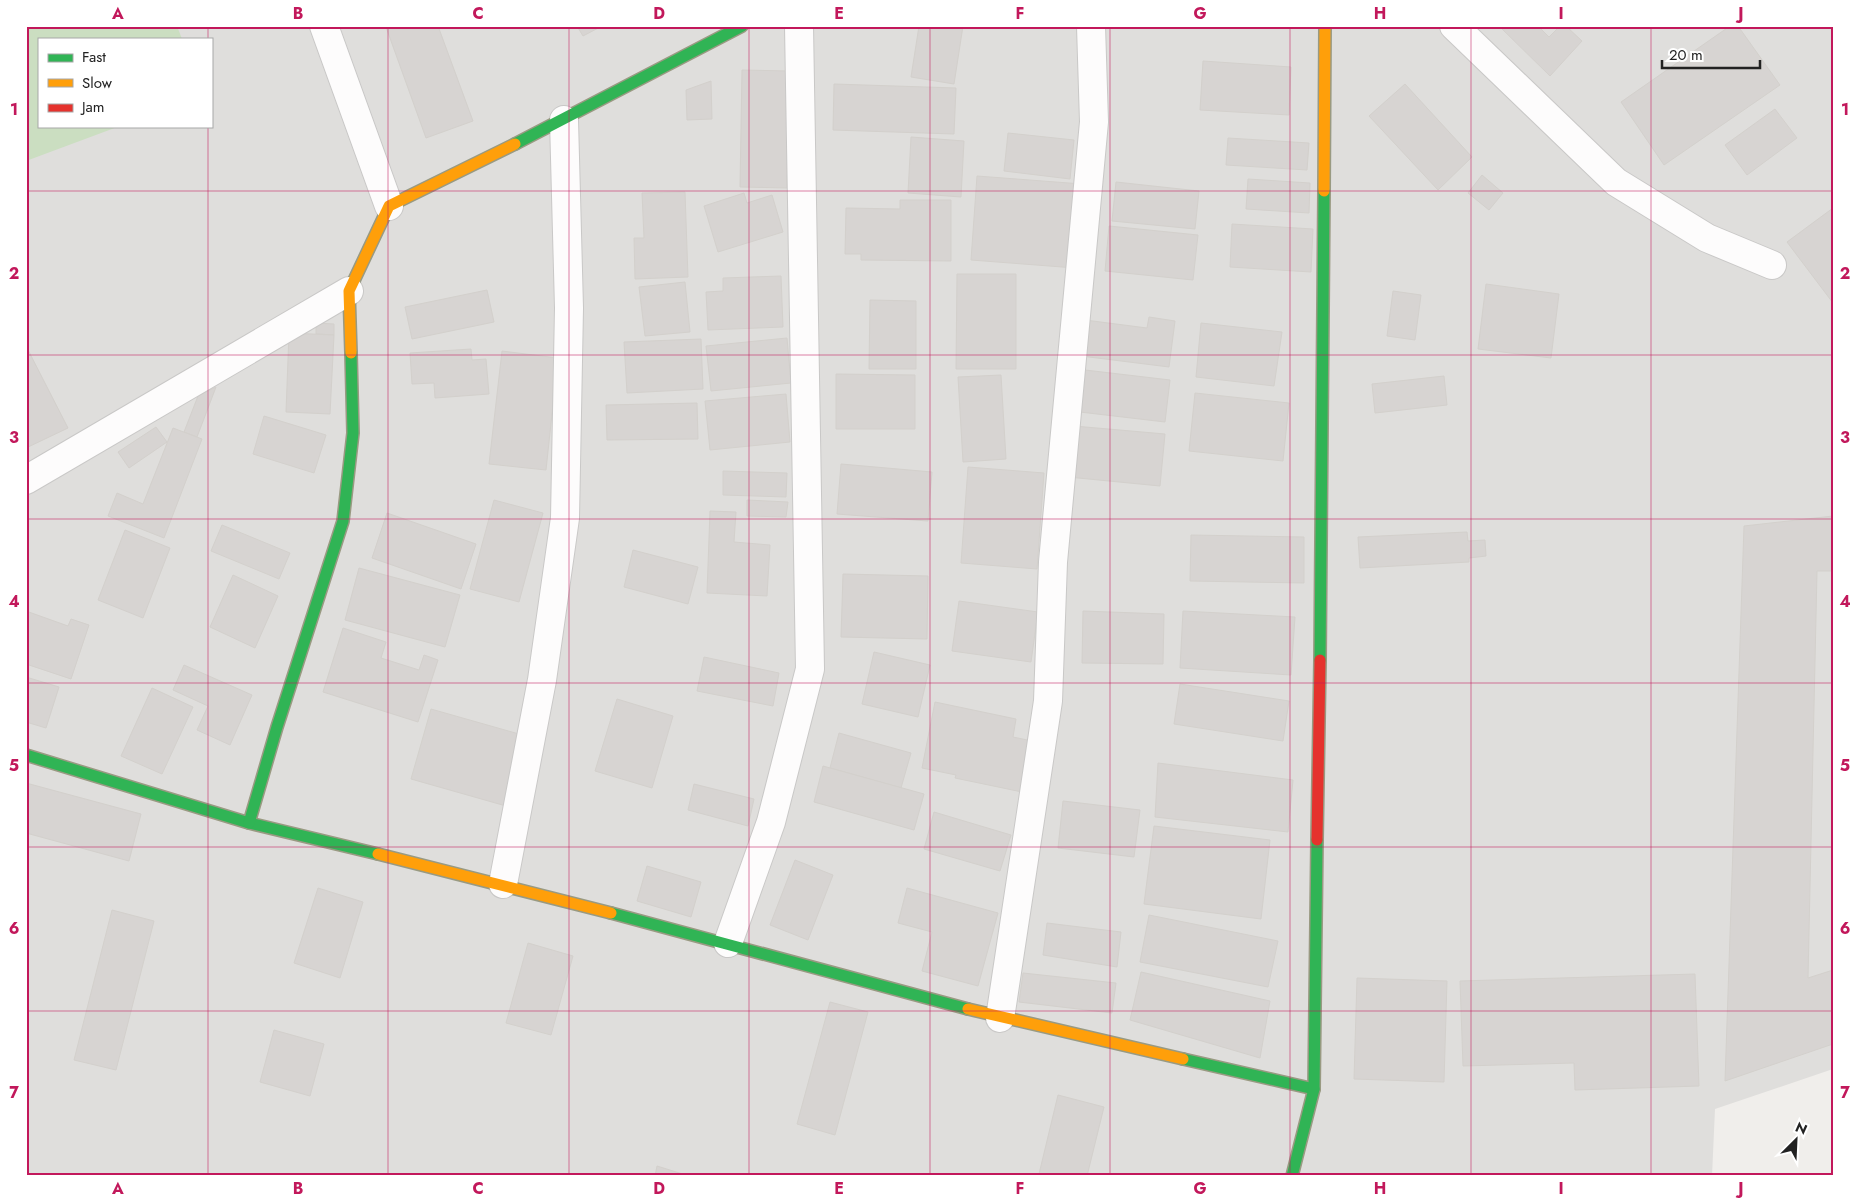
<svg xmlns="http://www.w3.org/2000/svg" width="1859" height="1202" font-family="Jost,sans-serif">
<style>
.residential{fill:#dfdedc;fill-rule:evenodd}
.forest{fill:#cbdec1}
.building{fill:#d7d4d2;stroke:#d3d0cc}
.lines{fill:none;stroke-linecap:round;stroke-linejoin:round}
.street-casing{stroke:#c9c8c7;stroke-width:30}
.fast-casing{stroke:#999a82;stroke-width:14}
.slow-casing{stroke:#999a82;stroke-width:14}
.jam-casing{stroke:#999a82;stroke-width:14}
.street{stroke:#fdfcfc;stroke-width:28}
.fast{stroke:#30b455;stroke-width:11}
.slow{stroke:#ff9f0a;stroke-width:11}
.jam{stroke:#e5322d;stroke-width:11}
.grid{fill:none;stroke:#c2185b;stroke-width:1;stroke-opacity:0.55}
.neatline{fill:none;stroke:#c2185b;stroke-width:2}
.grid-label{font-size:16px;text-anchor:middle;font-weight:bold;fill:#c2185b}
</style>
<rect width="100%" height="100%" fill="#f0eeeb"/>
<!-- residential -->
<path class="residential" d="M26 26H1833V1069L1715 1109 1712 1176H26ZM39 39H211V126H39Z"/>
<!-- forest -->
<polygon class="forest" points="26,26 177,26 182,39 39,39 39,126 120,126 26,161"/>
<!-- building -->
<g class="building">
<polygon points="389,26 438,26 473,121 426,138 386,27"/>
<polygon points="577,26 602,26 583,36"/>
<polygon points="919,26 963,26 954,84 911,77"/>
<polygon points="1499,26 1538,26 1549,37 1560,26 1566,26 1582,41 1550,76"/>
<polygon points="1730,26 1738,26 1780,85 1664,165 1621,102"/>
<polygon points="1203,61 1291,67 1289,115 1200,110"/>
<polygon points="742,70 789,71 787,188 740,187"/>
<polygon points="711,81 712,119 687,120 686,90"/>
<polygon points="834,84 956,88 954,134 833,130"/>
<polygon points="1405,84 1472,157 1438,190 1369,116"/>
<polygon points="1775,109 1797,138 1747,175 1725,145"/>
<polygon points="1008,133 1074,140 1070,179 1004,171"/>
<polygon points="911,137 964,141 961,197 908,193"/>
<polygon points="1228,138 1309,143 1307,170 1226,165"/>
<polygon points="1482,175 1503,193 1489,210 1468,193"/>
<polygon points="977,176 1082,184 1075,268 971,260"/>
<polygon points="1248,179 1310,183 1309,213 1246,209"/>
<polygon points="1116,182 1199,191 1195,229 1112,221"/>
<polygon points="685,192 688,277 635,279 634,238 644,238 642,193"/>
<polygon points="744,193 747,203 772,195 783,232 718,252 704,206"/>
<polygon points="900,200 951,200 951,261 861,260 861,254 845,254 846,208 900,209"/>
<polygon points="1833,208 1833,303 1787,242"/>
<polygon points="1232,224 1313,229 1311,272 1230,267"/>
<polygon points="1109,226 1198,235 1193,280 1105,271"/>
<polygon points="957,274 1016,274 1016,369 956,369"/>
<polygon points="781,276 783,327 708,330 706,292 723,291 723,278"/>
<polygon points="685,282 690,332 645,336 639,287"/>
<polygon points="1486,284 1559,294 1551,358 1478,349"/>
<polygon points="487,290 494,322 412,339 405,307"/>
<polygon points="1393,291 1421,295 1415,340 1387,336"/>
<polygon points="870,300 916,301 916,369 869,369"/>
<polygon points="1149,317 1175,321 1169,367 1081,356 1085,320 1147,328"/>
<polygon points="316,323 334,324 334,335 316,334"/>
<polygon points="1201,323 1282,332 1274,386 1196,377"/>
<polygon points="289,333 334,335 330,414 286,412"/>
<polygon points="787,338 791,383 711,391 706,346"/>
<polygon points="701,339 703,389 627,393 624,342"/>
<polygon points="26,346 68,428 26,448"/>
<polygon points="471,349 472,360 486,359 489,394 435,398 434,383 412,384 410,353"/>
<polygon points="502,351 558,358 546,470 489,464"/>
<polygon points="1085,370 1170,380 1165,422 1080,412"/>
<polygon points="836,374 915,375 915,429 836,429"/>
<polygon points="1001,375 1006,459 963,462 958,377"/>
<polygon points="1444,376 1447,405 1375,413 1372,384"/>
<polygon points="216,387 197,437 184,432 198,396"/>
<polygon points="1195,393 1289,403 1283,461 1189,451"/>
<polygon points="786,394 790,442 710,450 705,401"/>
<polygon points="697,403 698,439 607,440 606,405"/>
<polygon points="264,416 326,435 314,473 253,454"/>
<polygon points="1074,426 1165,434 1160,486 1068,477"/>
<polygon points="156,427 167,442 129,468 118,452"/>
<polygon points="173,428 202,439 164,538 108,516 117,493 143,504"/>
<polygon points="841,464 932,472 928,521 837,514"/>
<polygon points="968,467 1044,473 1037,569 961,563"/>
<polygon points="723,471 787,473 786,497 723,495"/>
<polygon points="494,500 543,513 519,602 470,589"/>
<polygon points="747,500 788,502 786,517 747,516"/>
<polygon points="710,511 736,512 734,542 770,545 767,596 707,593"/>
<polygon points="387,513 476,544 461,589 372,558"/>
<polygon points="1833,516 1833,571 1817,571 1808,978 1833,970 1833,1044 1725,1081 1744,526"/>
<polygon points="222,525 290,553 279,579 211,551"/>
<polygon points="125,530 170,548 143,618 98,600"/>
<polygon points="1467,532 1468,541 1485,540 1486,556 1469,558 1469,562 1360,568 1358,537"/>
<polygon points="1191,535 1304,537 1304,583 1190,581"/>
<polygon points="633,550 698,567 688,604 624,587"/>
<polygon points="359,568 460,595 445,647 345,620"/>
<polygon points="843,574 928,576 927,639 841,637"/>
<polygon points="233,575 278,596 255,648 210,627"/>
<polygon points="959,601 1038,612 1031,662 952,651"/>
<polygon points="26,611 68,626 71,619 89,625 71,679 26,664"/>
<polygon points="1083,611 1164,614 1163,664 1082,663"/>
<polygon points="1183,611 1295,617 1291,675 1180,668"/>
<polygon points="343,628 386,642 381,658 419,670 424,655 438,660 418,722 323,692"/>
<polygon points="874,652 930,665 918,717 862,704"/>
<polygon points="704,657 779,673 773,706 697,691"/>
<polygon points="184,665 252,695 230,745 197,730 208,706 173,690"/>
<polygon points="26,677 59,687 46,728 26,722"/>
<polygon points="1180,684 1289,701 1283,741 1174,724"/>
<polygon points="152,688 193,707 162,774 121,756"/>
<polygon points="617,699 673,716 652,788 595,771"/>
<polygon points="935,702 1016,719 1013,737 1032,741 1022,792 955,778 956,775 922,768"/>
<polygon points="431,709 526,736 506,806 411,779"/>
<polygon points="839,733 911,753 901,788 830,768"/>
<polygon points="1158,763 1293,780 1288,832 1155,817"/>
<polygon points="823,766 924,794 914,830 814,802"/>
<polygon points="26,783 141,814 129,861 26,833"/>
<polygon points="694,784 754,799 748,826 688,810"/>
<polygon points="1063,801 1140,810 1134,857 1058,848"/>
<polygon points="934,812 1011,835 1000,871 924,849"/>
<polygon points="1154,826 1270,840 1261,919 1144,904"/>
<polygon points="795,860 833,875 808,940 770,925"/>
<polygon points="647,866 701,882 691,917 637,901"/>
<polygon points="318,888 363,902 340,978 294,963"/>
<polygon points="907,888 998,913 978,986 922,971 932,932 898,923"/>
<polygon points="112,910 154,921 116,1070 74,1060"/>
<polygon points="1149,915 1278,941 1268,987 1140,962"/>
<polygon points="1047,923 1121,932 1117,967 1043,955"/>
<polygon points="528,943 573,956 551,1035 506,1023"/>
<polygon points="1141,972 1270,1001 1260,1058 1130,1020"/>
<polygon points="1023,973 1116,983 1112,1013 1019,1002"/>
<polygon points="1695,974 1699,1086 1575,1090 1574,1063 1463,1066 1460,981"/>
<polygon points="1357,978 1447,981 1444,1082 1354,1079"/>
<polygon points="830,1002 868,1012 835,1135 797,1124"/>
<polygon points="274,1030 324,1044 310,1096 260,1082"/>
<polygon points="1058,1095 1104,1107 1087,1176 1039,1174"/>
<polygon points="657,1166 689,1176 655,1176"/>
</g>
<g class="lines">
<defs>
<g id="street">
<polyline points="324,26 389,206"/>
<polyline points="1454,26 1616,182 1707,238 1772,265"/>
<polyline points="26,480 349,291"/>
<polyline points="503,884 542,680 565,518 569,308 564,120"/>
<polyline points="728,943 771,822 810,669 799,26"/>
<polyline points="1000,1018 1048,701 1053,562 1094,122 1091,26"/>
</g>
<g id="fast">
<polyline points="515,144 742,26"/>
<polyline points="1320,660 1324,191"/>
<polyline points="26,755 249,823 378,854"/>
<polyline points="249,823 277,727 343,521 353,433 351,353"/>
<polyline points="611,913 968,1009"/>
<polyline points="1183,1059 1314,1089"/>
<polyline points="1292,1176 1314,1089 1317,840"/>
</g>
<g id="slow">
<polyline points="1324,191 1325,26"/>
<polyline points="351,353 349,291 389,206 515,144"/>
<polyline points="378,854 611,913"/>
<polyline points="968,1009 1183,1059"/>
</g>
<polyline id="jam" points="1317,840 1320,660"/>
</defs>
<!-- street casing -->
<use href="#street" class="street-casing"/>
<!-- fast casing -->
<use href="#fast" class="fast-casing"/>
<!-- slow casing -->
<use href="#slow" class="slow-casing"/>
<!-- jam casing -->
<use href="#jam" class="jam-casing"/>
<!-- street -->
<use href="#street" class="street"/>
<!-- fast -->
<use href="#fast" class="fast"/>
<!-- slow -->
<use href="#slow" class="slow"/>
<!-- jam -->
<use href="#jam" class="jam"/>
</g>
<!-- grid -->
<path class="grid" d="M208 26V39M388 26V1176M569 26V1176M749 26V1176M930 26V1176M1110 26V1176M1290 26V1176M1471 26V1176M1651 26V1176M208 126V1176M26 191H1833M26 355H1833M26 519H1833M26 683H1833M26 847H1833M26 1011H1833"/>
<!-- border -->
<rect width="1859" height="1202" fill="none" stroke="#ffffff" stroke-width="55"/>
<!-- legend -->
<rect x="38" y="38" width="175" height="90" fill="#ffffff" stroke="#a7a7a7"/>
<rect x="48" y="54" width="25" height="8" fill="#30b455" stroke="#a7a7a7"/>
<text x="82" y="62" font-size="15" fill="#222222">Fast</text>
<rect x="48" y="79" width="25" height="8" fill="#ff9f0a" stroke="#a7a7a7"/>
<text x="82" y="88" font-size="15" fill="#222222">Slow</text>
<rect x="48" y="104" width="25" height="8" fill="#e5322d" stroke="#a7a7a7"/>
<text x="82" y="112" font-size="15" fill="#222222">Jam</text>
<!-- north arrow -->
<g transform="translate(1796 1140) rotate(24)" stroke="#ffffff" stroke-width="4" paint-order="stroke">
<path d="M0-4L9 19L0 12L-9 19Z" fill="#222222"/>
<text y="-8" font-size="14" font-weight="bold" text-anchor="middle" fill="#222222">N</text>
</g>
<!-- scale -->
<path d="M1662 60v8h98v-8" fill="none" stroke="#222222" stroke-width="2.5"/>
<text x="1669" y="60" font-size="15" fill="#222222" stroke="#ffffff" stroke-width="4" paint-order="stroke">20 m</text>
<rect x="28" y="28" width="1804" height="1146" class="neatline"/>
<g class="grid-label">
<text x="118" y="19">A</text>
<text x="298" y="19">B</text>
<text x="478" y="19">C</text>
<text x="659" y="19">D</text>
<text x="839" y="19">E</text>
<text x="1020" y="19">F</text>
<text x="1200" y="19">G</text>
<text x="1380" y="19">H</text>
<text x="1561" y="19">I</text>
<text x="1741" y="19">J</text>
<text x="14" y="115">1</text>
<text x="1845" y="115">1</text>
<text x="14" y="279">2</text>
<text x="1845" y="279">2</text>
<text x="14" y="443">3</text>
<text x="1845" y="443">3</text>
<text x="14" y="607">4</text>
<text x="1845" y="607">4</text>
<text x="14" y="771">5</text>
<text x="1845" y="771">5</text>
<text x="14" y="934">6</text>
<text x="1845" y="934">6</text>
<text x="14" y="1098">7</text>
<text x="1845" y="1098">7</text>
<text x="118" y="1194">A</text>
<text x="298" y="1194">B</text>
<text x="478" y="1194">C</text>
<text x="659" y="1194">D</text>
<text x="839" y="1194">E</text>
<text x="1020" y="1194">F</text>
<text x="1200" y="1194">G</text>
<text x="1380" y="1194">H</text>
<text x="1561" y="1194">I</text>
<text x="1741" y="1194">J</text>
</g>
</svg>
